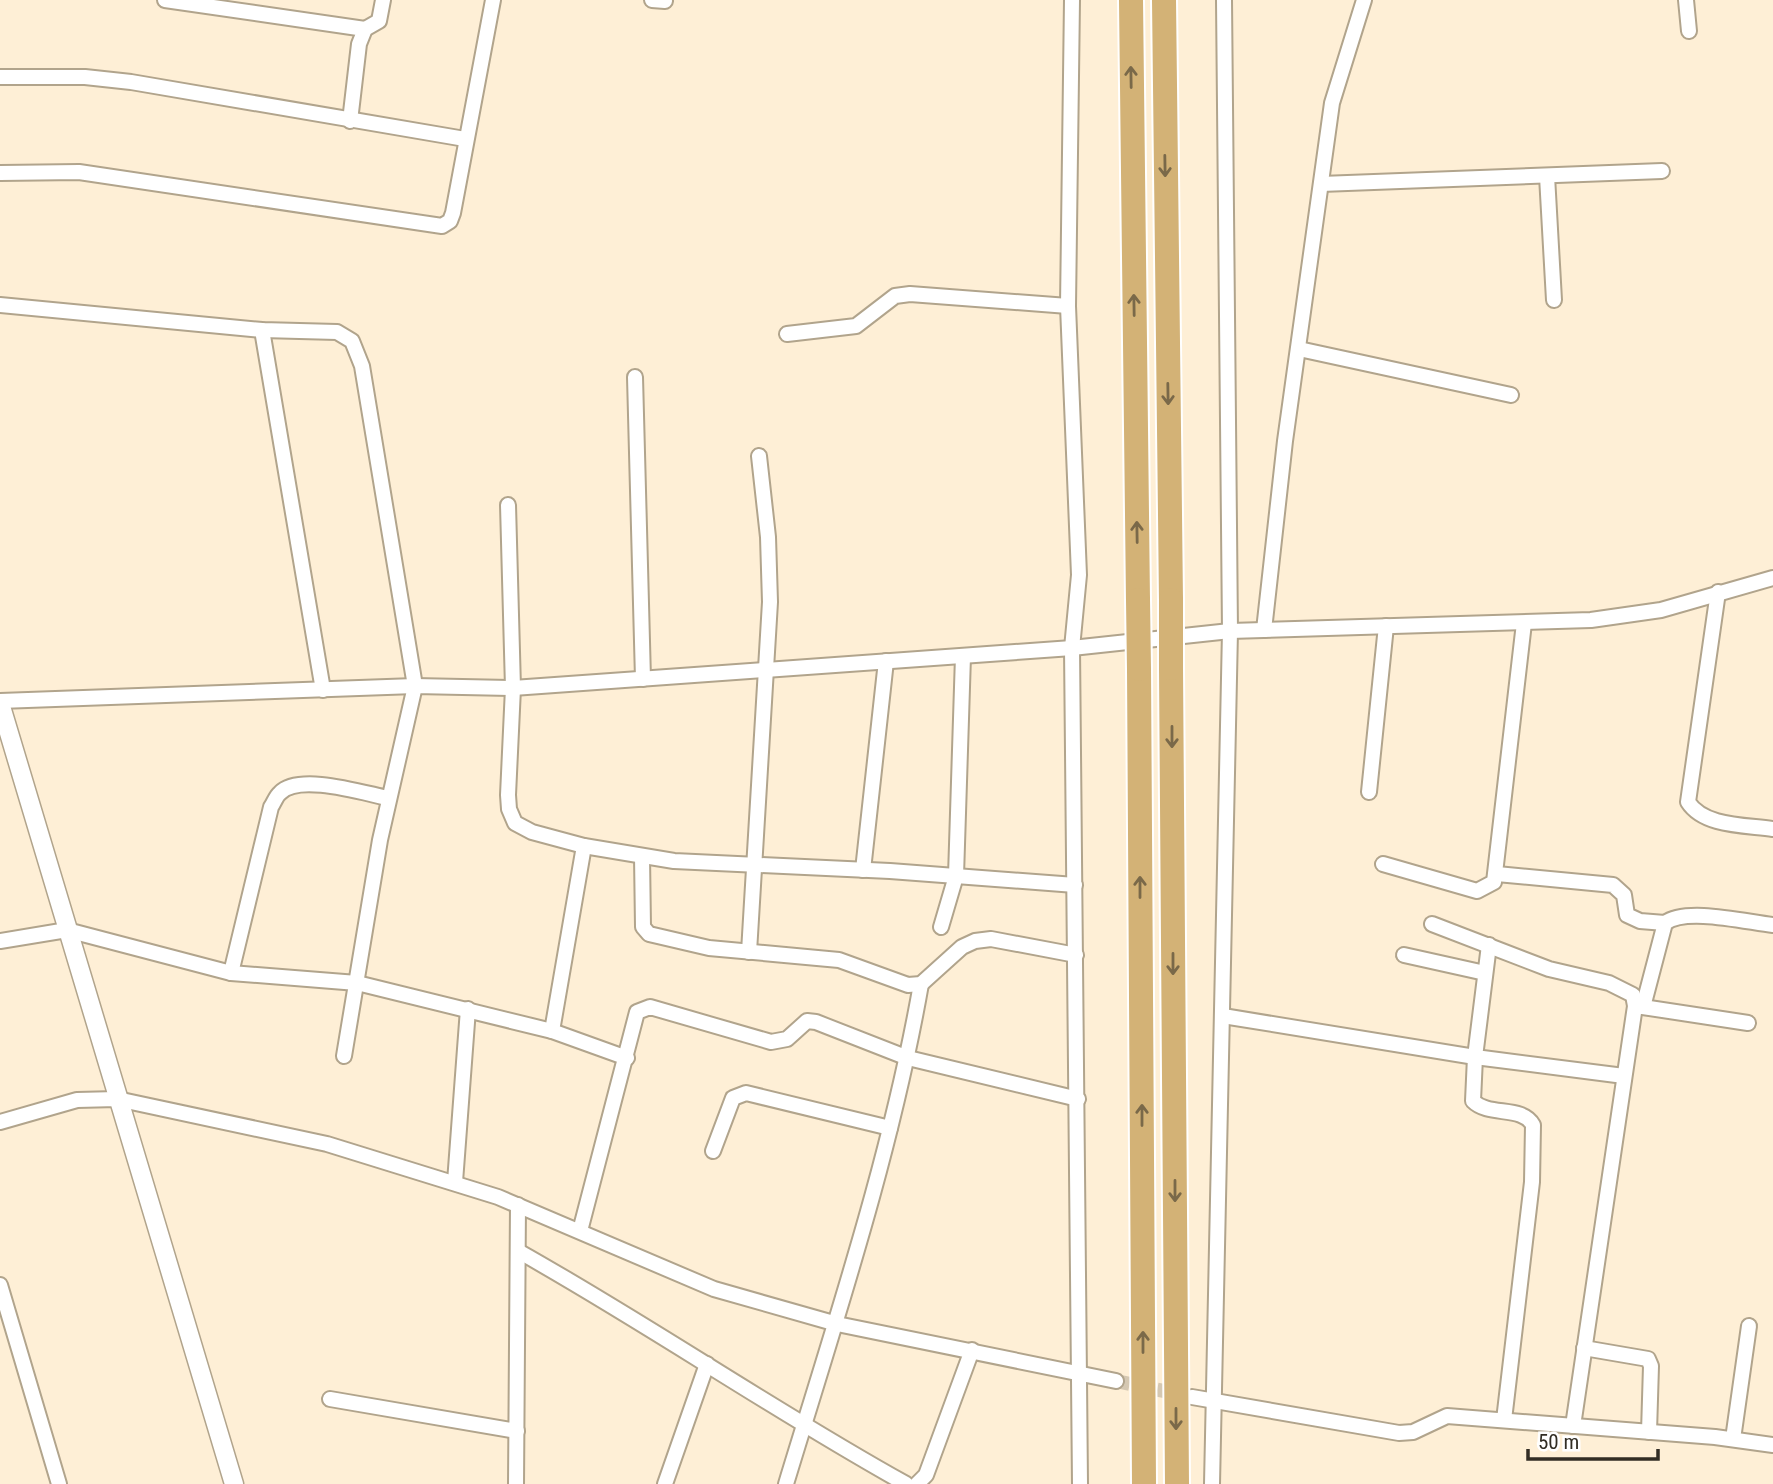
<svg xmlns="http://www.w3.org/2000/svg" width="1773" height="1484" font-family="'Roboto Condensed',sans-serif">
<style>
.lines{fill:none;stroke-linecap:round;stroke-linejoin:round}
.minor-tunnel{stroke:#d5c8b2;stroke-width:14;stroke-dasharray:14 7;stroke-linecap:butt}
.minor-casing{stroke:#b1a48c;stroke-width:18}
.tertiary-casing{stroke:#b1a48c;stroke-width:21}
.trunk-casing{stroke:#fff;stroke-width:28}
.minor{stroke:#fff;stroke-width:14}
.tertiary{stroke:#fff;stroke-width:18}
.trunk{stroke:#d3b276;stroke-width:24}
.trunk-bridge-casing{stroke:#fff;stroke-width:28;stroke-linecap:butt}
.trunk-bridge{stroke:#d3b276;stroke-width:24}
.oneway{stroke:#7a6949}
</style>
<rect width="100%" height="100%" fill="#feefd6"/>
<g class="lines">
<!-- minor-tunnel -->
<polyline class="minor-tunnel" points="1116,1381 1183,1395"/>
<defs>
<g id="minor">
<polyline points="165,0 365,29"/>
<polyline points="652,0 665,1"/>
<polyline points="1072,0 1068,306 1079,575 1072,648 1080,1484"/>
<polyline points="1686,0 1689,31"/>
<polyline points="0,77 85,77 131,82 465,139"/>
<polyline points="350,121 359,44 365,29 379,21 383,0"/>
<polyline points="0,173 79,172 442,226 450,221 453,213 493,0"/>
<polyline points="1547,176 1554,300"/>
<polyline points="1321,184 1662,171"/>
<polyline points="0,305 262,330 337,332 352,341 362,366 415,686 380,840 344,1056"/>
<polyline points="262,330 323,690"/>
<polyline points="787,334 856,326 895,296 910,294 1068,306"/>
<polyline points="1299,349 1511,395"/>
<polyline points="635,377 643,679"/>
<polyline points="508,505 513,688 508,795 509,809 515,823 532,832 584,846 674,861 890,871 1075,885"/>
<path d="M1718 592 1688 802C1704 827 1746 825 1773 829"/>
<polyline points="1264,630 1285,441 1332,103 1364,0"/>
<polyline points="0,701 415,686 513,688 1072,648 1230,631 1591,620 1661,610 1773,578"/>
<polyline points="1369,792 1386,626"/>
<polyline points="642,856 643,927 649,934 709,948 839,960 908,985 921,984 962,947 975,941 991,939 1076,955"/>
<polyline points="1383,864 1477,891 1494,882 1524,623"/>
<polyline points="863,870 886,661"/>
<polyline points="1497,874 1613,885 1624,895 1627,915 1640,921 1665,923"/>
<polyline points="1432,924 1549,969 1609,983 1633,995 1635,1006 1573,1426"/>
<polyline points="941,927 956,876 963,656"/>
<polyline points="0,941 67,930 231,973 357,983 552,1031 627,1058"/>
<path d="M1489 945 1475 1057 1473 1101C1489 1117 1522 1105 1533 1125L1532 1182 1504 1420"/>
<polyline points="749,952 770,602 768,537 759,456"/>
<polyline points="1404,955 1485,973"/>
<path d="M231 973 271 807C274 803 276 796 280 793 299 773 363 793 388 798"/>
<polyline points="1636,1006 1748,1023"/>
<path d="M1643 1007 1665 923C1686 907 1746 922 1773 925"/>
<polyline points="1223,1016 1475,1057 1624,1076"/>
<polyline points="552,1031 584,846"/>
<polyline points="0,1122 77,1100 117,1099 327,1144 498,1197 714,1289 837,1324 1116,1381"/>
<polyline points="713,1151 733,1098 746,1093 890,1128"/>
<polyline points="455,1182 468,1009"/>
<polyline points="580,1231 637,1012 650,1007 771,1042 787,1039 807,1021 816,1022 908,1058 1078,1099"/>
<path d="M518 1251C650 1325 774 1411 906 1484"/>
<polyline points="0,1285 59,1484"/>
<polyline points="1584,1348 1648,1359 1651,1366 1649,1432"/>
<polyline points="1192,1397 1399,1433 1413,1432 1447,1416 1715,1437 1773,1445"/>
<polyline points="330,1399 517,1431"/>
<polyline points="1733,1439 1749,1326"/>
<polyline points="516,1484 518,1205"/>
<polyline points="665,1484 707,1364"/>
<path d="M786 1484C836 1319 891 1155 921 984"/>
<polyline points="917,1484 926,1475 972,1350"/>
<polyline points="1212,1484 1230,631 1224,0"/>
</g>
<polyline id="tertiary" points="0,703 234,1484"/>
<g id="trunk">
<polyline points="1131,0 1138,600"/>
<polyline points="1164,0 1171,600"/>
<polyline points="1171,668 1177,1484"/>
<polyline points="1139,669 1144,1484"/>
</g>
</defs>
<!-- minor casing -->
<use href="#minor" class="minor-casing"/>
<!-- tertiary casing -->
<use href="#tertiary" class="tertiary-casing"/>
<!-- trunk casing -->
<use href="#trunk" class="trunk-casing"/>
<!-- minor -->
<use href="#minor" class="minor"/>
<!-- tertiary -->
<use href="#tertiary" class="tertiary"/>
<!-- trunk -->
<use href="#trunk" class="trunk"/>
<defs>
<g id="trunk-bridge">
<polyline points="1138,600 1139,669"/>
<polyline points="1171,600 1171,668"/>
</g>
</defs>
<!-- trunk-bridge casing -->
<use href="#trunk-bridge" class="trunk-bridge-casing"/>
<!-- trunk-bridge -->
<use href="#trunk-bridge" class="trunk-bridge"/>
</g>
<!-- one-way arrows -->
<defs><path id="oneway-shaft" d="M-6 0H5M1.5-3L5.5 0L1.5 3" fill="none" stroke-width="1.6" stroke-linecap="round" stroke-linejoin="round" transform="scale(1.75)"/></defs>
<g class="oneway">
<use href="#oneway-shaft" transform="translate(1131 77) rotate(-91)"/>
<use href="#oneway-shaft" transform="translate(1165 166) rotate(89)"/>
<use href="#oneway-shaft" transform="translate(1134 305) rotate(-91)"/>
<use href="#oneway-shaft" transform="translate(1168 394) rotate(89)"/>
<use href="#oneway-shaft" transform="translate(1137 532) rotate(-91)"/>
<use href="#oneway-shaft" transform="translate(1172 737) rotate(90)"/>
<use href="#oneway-shaft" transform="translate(1140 887) rotate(-90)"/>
<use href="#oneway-shaft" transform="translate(1173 964) rotate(90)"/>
<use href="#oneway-shaft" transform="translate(1142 1115) rotate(-90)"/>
<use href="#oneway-shaft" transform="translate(1175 1191) rotate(90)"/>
<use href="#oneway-shaft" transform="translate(1143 1342) rotate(-90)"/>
<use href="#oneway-shaft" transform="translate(1176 1419) rotate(90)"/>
</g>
<!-- scale -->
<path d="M1528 1449v10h130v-10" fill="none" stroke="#322d24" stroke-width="3.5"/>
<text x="1538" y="1449" font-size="21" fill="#322d24" stroke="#ffffff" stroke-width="5" paint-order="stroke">50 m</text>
</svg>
